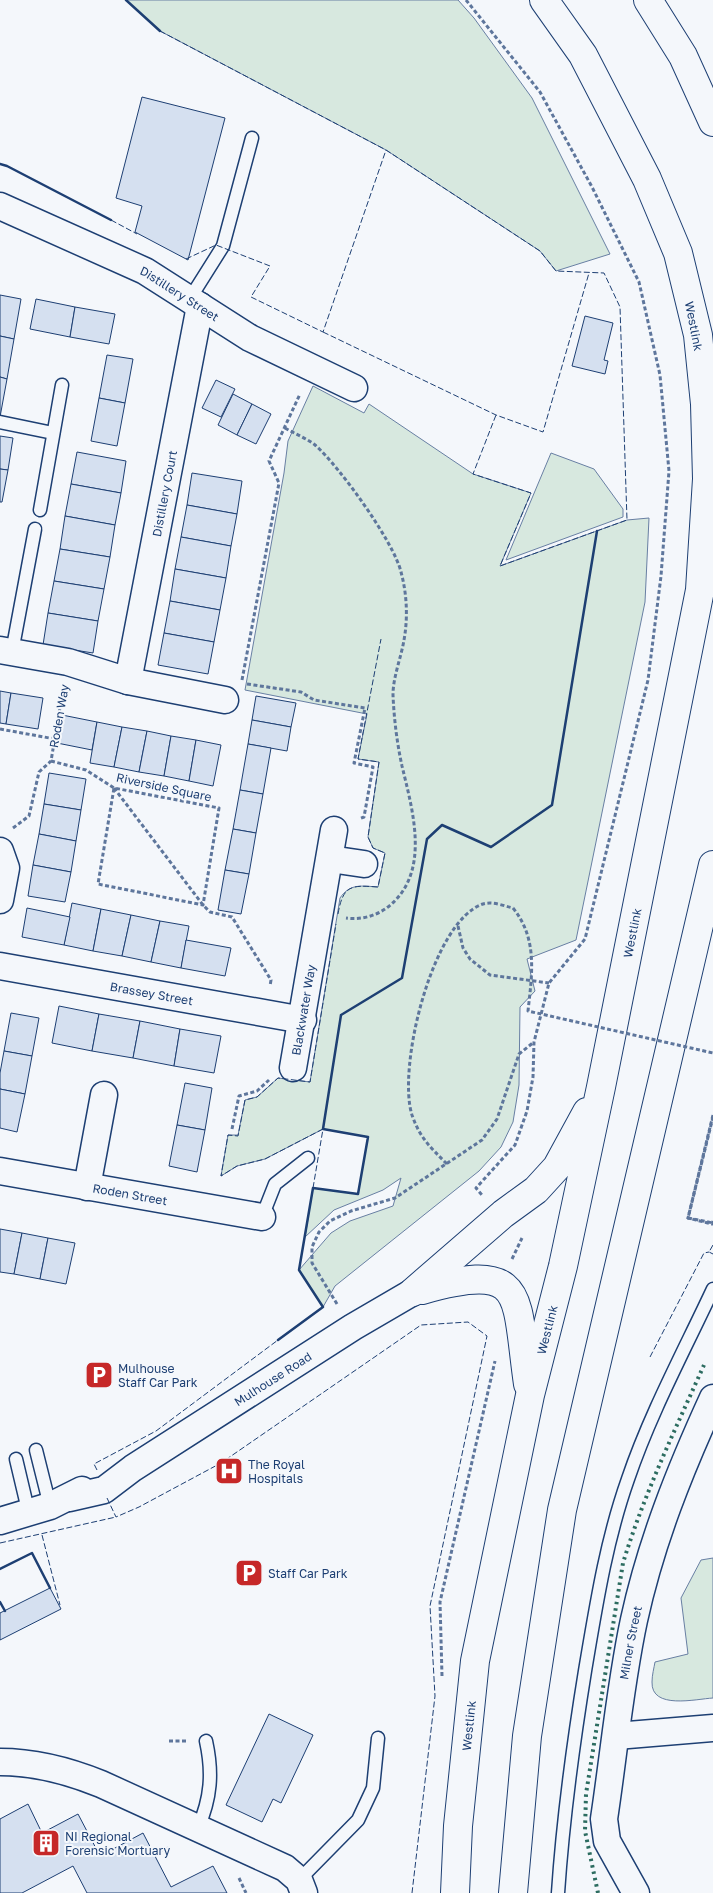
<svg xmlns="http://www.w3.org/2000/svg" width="713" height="1893" font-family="'Golos Text',sans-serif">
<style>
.green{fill:#d7e8df;stroke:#687fa3}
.building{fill:#d5e0f0;stroke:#1d3f73}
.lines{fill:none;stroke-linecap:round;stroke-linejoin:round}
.lane-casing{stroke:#1d3f73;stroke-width:15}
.street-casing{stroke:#1d3f73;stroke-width:29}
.highway-casing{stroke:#1d3f73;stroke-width:30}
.path{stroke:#5e769c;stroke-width:3;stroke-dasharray:4 2.5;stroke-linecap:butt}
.lane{stroke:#f4f7fb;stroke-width:12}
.street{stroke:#f4f7fb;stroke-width:26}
.highway{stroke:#f4f7fb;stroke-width:28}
.path-bridge{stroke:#5e769c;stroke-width:3;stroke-dasharray:4 2.5;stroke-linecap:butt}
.hedge{stroke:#2c6c60;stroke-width:4;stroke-dasharray:2.5 4;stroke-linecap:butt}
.fence{stroke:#1d3f73;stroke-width:1;stroke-dasharray:6 2.5;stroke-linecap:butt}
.wall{stroke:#1d3f73;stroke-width:2.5}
.labels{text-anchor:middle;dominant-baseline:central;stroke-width:4;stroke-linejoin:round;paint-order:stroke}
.street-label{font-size:12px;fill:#1d3f73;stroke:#f4f7fb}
.poi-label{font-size:12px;fill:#1d3f73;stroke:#f4f7fb;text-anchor:start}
</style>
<rect width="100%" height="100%" fill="#f4f7fb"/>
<!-- green -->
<g class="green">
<polygon points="126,0 458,0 474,18 532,98 610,254 556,271 540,251 386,150 160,31"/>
<path d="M313 386 364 413 369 404 473 474 531 493 500 566 627 520 649 518 645 602 576 940 527 959 535 991 520 1007 519 1085 513 1122 501 1147 479 1171 335 1286 323 1307 299 1270 331 1233 350 1221 393 1206 401 1178 383 1190 334 1210 305 1237 313 1188 358 1194 368 1137 323 1129 265 1159 237 1166 221 1176 228 1135H238L245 1100 257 1097 278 1078 310 1082 340 898C350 883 362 886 378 887L385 853 373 848 368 837 379 762 358 759 367 714 245 690 284 473 288 441Z"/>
<polygon points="551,453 594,469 623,509 623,517 506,560"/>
<path d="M713 1558V1698C696 1699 651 1710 652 1682 652 1675 654 1668 655 1662L688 1654 681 1598 701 1560Z"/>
</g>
<!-- building -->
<g class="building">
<polygon points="142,97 225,118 188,260 135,232 142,206 116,198"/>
<polygon points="0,295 21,299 14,339 0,336"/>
<polygon points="36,299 75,307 70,337 30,329"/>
<polygon points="75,307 115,314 109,344 70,337"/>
<polygon points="585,316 613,323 604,360 608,361 605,374 572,366"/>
<polygon points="0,336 14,339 7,379 0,377"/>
<polygon points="107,355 133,359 125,403 99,398"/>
<polygon points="0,377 7,379 0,417"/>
<polygon points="216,380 235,389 221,417 202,408"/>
<polygon points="233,394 252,404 237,435 218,425"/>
<polygon points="99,398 125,403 117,446 91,441"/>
<polygon points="252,404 271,414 256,444 237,435"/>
<polygon points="0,436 13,438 8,470 0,469"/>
<polygon points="77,452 126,461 121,493 71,484"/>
<polygon points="0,469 8,470 2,502 0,502"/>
<polygon points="192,473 242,481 237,514 187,505"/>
<polygon points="71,484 121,493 115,525 65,516"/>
<polygon points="187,505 237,514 231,546 181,537"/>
<polygon points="65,516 115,525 110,557 60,549"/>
<polygon points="181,537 231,546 226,578 175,569"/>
<polygon points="60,549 110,557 104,589 54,581"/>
<polygon points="175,569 226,578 220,610 170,601"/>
<polygon points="54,581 104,589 98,621 48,613"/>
<polygon points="170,601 220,610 214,642 164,633"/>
<polygon points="48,613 98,621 93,653 43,645"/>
<polygon points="164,633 214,642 208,674 158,665"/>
<polygon points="0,691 11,693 6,724 0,723"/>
<polygon points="11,693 43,698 38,729 6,724"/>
<polygon points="256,696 296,703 291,727 252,720"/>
<polygon points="62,715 97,722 92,750 57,743"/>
<polygon points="252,720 291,727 287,751 248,744"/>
<polygon points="97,722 122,727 114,767 90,763"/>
<polygon points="122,727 147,731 139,772 114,767"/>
<polygon points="147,731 171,736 164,776 139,772"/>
<polygon points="171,736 196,740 189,781 164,776"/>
<polygon points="196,740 221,745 213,786 189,781"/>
<polygon points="248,744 271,748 263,794 240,790"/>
<polygon points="49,773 86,779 81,810 44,804"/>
<polygon points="240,790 263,794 256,833 233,829"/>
<polygon points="44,804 81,810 76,841 39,834"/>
<polygon points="233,829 256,833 249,874 225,870"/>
<polygon points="39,834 76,841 71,872 33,865"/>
<polygon points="33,865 71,872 65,902 28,896"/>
<polygon points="225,870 249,874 241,914 218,910"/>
<polygon points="72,903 101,909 93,951 64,945"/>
<polygon points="27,908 70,917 64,945 22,937"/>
<polygon points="101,909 131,915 122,956 93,951"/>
<polygon points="131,915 160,921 151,962 122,956"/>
<polygon points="160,921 189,926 181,968 151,962"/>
<polygon points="186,940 231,948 225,976 181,968"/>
<polygon points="59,1006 99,1014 92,1051 52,1043"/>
<polygon points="11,1013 39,1018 32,1056 4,1051"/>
<polygon points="99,1014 140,1021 133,1058 92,1051"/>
<polygon points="140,1021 180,1029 174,1066 133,1058"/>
<polygon points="180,1029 221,1036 214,1073 174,1066"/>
<polygon points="4,1051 32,1056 25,1094 0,1089 0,1073"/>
<polygon points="185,1083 212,1088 205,1130 177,1125"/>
<polygon points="0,1089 25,1094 17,1132 0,1128"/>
<polygon points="177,1125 205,1130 197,1172 169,1166"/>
<polygon points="0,1229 22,1233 14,1274 0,1272"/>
<polygon points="22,1233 48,1238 40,1279 14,1274"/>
<polygon points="48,1238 75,1243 66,1284 40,1279"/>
<polygon points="50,1588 61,1609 0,1640 0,1613"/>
<polygon points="269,1714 313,1735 281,1803 273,1799 262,1822 226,1805"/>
<polygon points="28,1804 42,1833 78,1814 100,1856 143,1833 171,1887 213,1866 227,1893 87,1893 73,1866 22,1893 0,1893 0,1819"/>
</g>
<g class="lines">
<defs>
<g id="lane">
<polyline points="189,300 223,246 252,138"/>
<polyline points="0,422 53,433"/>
<polyline points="40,510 62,385"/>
<polyline points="12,652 35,529"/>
<polyline points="262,1217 275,1184 308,1158"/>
<polyline points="36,1450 50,1506"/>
<polyline points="16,1459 29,1514"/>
<path d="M198 1828C211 1798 213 1773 206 1741"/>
<polyline points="299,1880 358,1820 373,1788 378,1738"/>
<path d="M558 1893C563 1818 573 1745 585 1671 596 1606 606 1541 628 1479 650 1414 684 1351 713 1289"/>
</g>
<g id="street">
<path id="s1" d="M0 206 145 271 250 338 354 388"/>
<polyline points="0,650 68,662 128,681 225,700"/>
<path id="s2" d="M128 681 200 306"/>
<polyline points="0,851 6,868 0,900"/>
<polyline points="330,859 364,864"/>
<path id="s3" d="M0 966 303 1020"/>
<path id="s4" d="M293 1068 334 830"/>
<path id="s5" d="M0 1171 262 1217"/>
<polyline points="87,1187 104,1095"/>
<path id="s6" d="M69 1498 104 1490 133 1468 353 1327 413 1292"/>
<polyline points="0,1521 50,1506 82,1490"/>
<polyline points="616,1736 713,1728"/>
<path d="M0 1762C35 1762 69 1771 101 1784L285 1868 299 1880 304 1893"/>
<path id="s7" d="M636 1893 607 1841 604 1819C614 1753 620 1685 634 1620 651 1542 680 1470 713 1398"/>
</g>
<g id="highway">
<polyline points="648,0 683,56 713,122"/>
<path d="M422 1290C528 1260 515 1295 528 1384"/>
<polyline points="413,1292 503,1214 536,1190 557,1167 587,1112"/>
<path id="s8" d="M455 1893 458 1826 475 1661 530 1395 563 1266 601 1087 700 590 707 479 705 404 698 335 678 253 647 179 583 55 544 0"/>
<polyline points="513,1893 527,1736 562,1510 713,865"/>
</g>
</defs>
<!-- lane casing -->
<use href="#lane" class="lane-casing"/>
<!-- street casing -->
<use href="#street" class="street-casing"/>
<!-- highway casing -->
<use href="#highway" class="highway-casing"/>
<!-- path -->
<g class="path">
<polyline points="466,0 540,92 592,187 639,282 660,375 669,471 661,576 648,680 585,939 549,983 534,1042 533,1077 527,1111 515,1145 476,1188 482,1195"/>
<path d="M285 428C295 434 306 438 315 445 339 466 394 542 401 572 407 594 408 618 404 640 401 658 393 677 393 695 394 719 397 743 402 766 413 812 431 873 388 907 376 916 361 920 346 918"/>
<polyline points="242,680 279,483 269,461 300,394"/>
<polyline points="247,684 301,692 314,700 365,708 354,763 373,767 364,817 359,819"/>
<polyline points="0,729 55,739"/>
<polyline points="51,761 86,770 114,788 219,808 203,905 98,884 114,788"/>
<polyline points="114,788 203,905 210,912 232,917 271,980 270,986"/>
<polyline points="13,828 29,816 39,772 51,761 63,690"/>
<polyline points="458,926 463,948 470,959 490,975 549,983"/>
<polyline points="713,1117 688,1218 713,1223"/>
<polyline points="232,1129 239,1096 257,1091 269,1080"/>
<path d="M447 1164C430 1147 420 1138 412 1115 397 1068 432 921 483 904 493 901 504 906 513 908"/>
<polyline points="512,1259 522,1238"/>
<polyline points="337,1304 312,1263 312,1247 319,1232 330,1221 351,1211 395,1198 482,1140 497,1119 519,1054 534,1042"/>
<polyline points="442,1676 440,1602 495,1361"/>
<polyline points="169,1741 186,1741"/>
<polyline points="153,1852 169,1848"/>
<polyline points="239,1878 246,1893"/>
</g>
<!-- lane -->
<use href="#lane" class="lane"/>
<!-- street -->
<use href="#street" class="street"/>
<!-- highway -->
<use href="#highway" class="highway"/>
<!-- path-bridge -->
<g class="path-bridge">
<path d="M513 908C538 939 532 974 528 1011L713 1053"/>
<polyline points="713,1115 688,1218 712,1224 713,1221"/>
</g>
<!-- hedge -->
<path class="hedge" d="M598 1893 585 1831 586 1794 623 1563C644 1494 675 1430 704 1365"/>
<!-- fence -->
<g class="fence">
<polyline points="160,31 386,150 540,251 556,271 604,273 620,307 627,520 500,566 531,493 473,474 496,415"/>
<polyline points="111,220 137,234"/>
<polyline points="186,259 216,245 270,266 251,297 323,332 386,150"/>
<polyline points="323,332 496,415 543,432 589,273"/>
<path d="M338 914C343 885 351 885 378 887L385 853 373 848 368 837 379 762 358 759 381 639"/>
<polyline points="323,1129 265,1159 237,1166 221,1176 228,1135 238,1136 245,1100 257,1097 278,1078 310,1082 336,924"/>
<polyline points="313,1188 323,1129"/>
<polyline points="713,1245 709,1252 713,1254"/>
<polyline points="650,1357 704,1253 709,1252"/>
<polyline points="97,1470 94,1464 156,1431 278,1340"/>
<polyline points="107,1498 116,1517 139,1507 221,1463 421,1325 468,1322 487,1336 430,1606 435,1696 412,1893"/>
<polyline points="42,1535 60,1605"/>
<polyline points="0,1543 116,1517"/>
</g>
<!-- wall -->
<g class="wall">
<polyline points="126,0 160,31"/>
<polyline points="0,164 7,166 111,220"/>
<polyline points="278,1340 323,1307 299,1270 313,1188 358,1194 368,1137 323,1129 341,1015 402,978 427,839 442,825 491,847 552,805 597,531"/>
<polyline points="0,1569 32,1553 50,1588"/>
<polyline points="0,1602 5,1611"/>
</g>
</g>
<!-- icons -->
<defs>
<symbol id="parking-square" viewBox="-11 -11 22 22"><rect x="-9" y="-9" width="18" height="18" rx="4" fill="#c62828" stroke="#f4f7fb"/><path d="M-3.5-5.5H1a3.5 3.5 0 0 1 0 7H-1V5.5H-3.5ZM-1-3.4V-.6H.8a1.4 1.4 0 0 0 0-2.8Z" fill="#fff"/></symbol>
<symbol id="hospital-square" viewBox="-11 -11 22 22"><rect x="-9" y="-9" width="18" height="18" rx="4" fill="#c62828" stroke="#f4f7fb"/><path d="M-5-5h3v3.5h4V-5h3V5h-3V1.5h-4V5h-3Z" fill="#fff"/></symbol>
<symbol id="building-square" viewBox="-11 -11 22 22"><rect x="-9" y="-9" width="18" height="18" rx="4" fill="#c62828" stroke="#f4f7fb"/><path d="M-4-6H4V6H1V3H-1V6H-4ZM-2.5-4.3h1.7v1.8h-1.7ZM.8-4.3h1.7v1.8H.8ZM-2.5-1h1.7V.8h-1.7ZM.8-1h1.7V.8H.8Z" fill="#fff"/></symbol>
</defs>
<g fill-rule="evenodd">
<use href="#parking-square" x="83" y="1359" width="32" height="32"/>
<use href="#hospital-square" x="213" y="1455" width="32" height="32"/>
<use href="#parking-square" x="233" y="1557" width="32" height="32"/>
<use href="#building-square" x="30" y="1827" width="32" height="32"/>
</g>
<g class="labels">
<!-- street labels -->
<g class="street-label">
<text stroke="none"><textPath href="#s1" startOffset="200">Distillery Street</textPath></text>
<text transform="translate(694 326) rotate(79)">Westlink</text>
<text stroke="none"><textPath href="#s2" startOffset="191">Distillery Court</textPath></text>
<text transform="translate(59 716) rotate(-80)">Roden Way</text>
<text transform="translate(164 787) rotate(12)">Riverside Square</text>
<text stroke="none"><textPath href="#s8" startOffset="978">Westlink</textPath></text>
<text stroke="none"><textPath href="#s3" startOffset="154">Brassey Street</textPath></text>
<text stroke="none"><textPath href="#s4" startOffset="59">Blackwater Way</textPath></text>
<text stroke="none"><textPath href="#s5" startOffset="132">Roden Street</textPath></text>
<text stroke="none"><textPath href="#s8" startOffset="572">Westlink</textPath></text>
<text stroke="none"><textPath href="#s6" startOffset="238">Mulhouse Road</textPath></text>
<text stroke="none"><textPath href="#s7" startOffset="260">Milner Street</textPath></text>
<text stroke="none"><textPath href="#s8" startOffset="168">Westlink</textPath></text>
</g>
<!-- poi labels -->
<g class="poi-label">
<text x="118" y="1368">Mulhouse<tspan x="118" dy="14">Staff Car Park</tspan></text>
<text x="248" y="1464">The Royal<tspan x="248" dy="14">Hospitals</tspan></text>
<text x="268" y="1573">Staff Car Park</text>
<text x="65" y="1836">NI Regional<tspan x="65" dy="14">Forensic Mortuary</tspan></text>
</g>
</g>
</svg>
